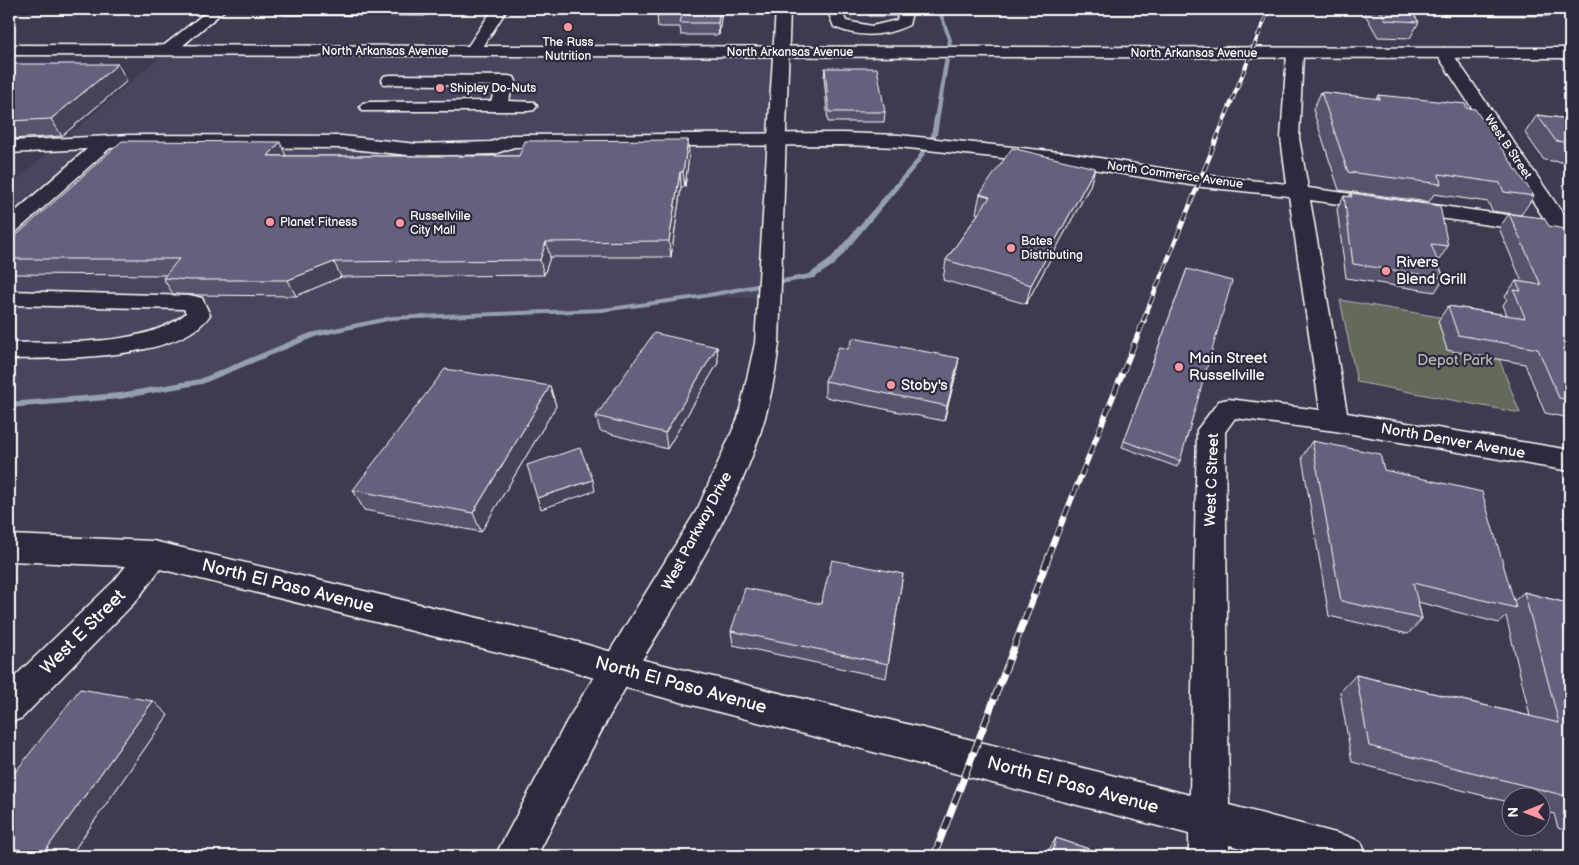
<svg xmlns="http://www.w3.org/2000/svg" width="1579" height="865" font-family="'Balsamiq Sans',sans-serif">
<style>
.built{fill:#4a455e}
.green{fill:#646a5c;stroke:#b2b4ae}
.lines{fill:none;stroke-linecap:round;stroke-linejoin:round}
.stream{fill:#95a0af;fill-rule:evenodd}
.minor-casing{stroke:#fff;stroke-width:3}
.major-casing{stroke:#fff;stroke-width:3}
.highway-casing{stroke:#fff;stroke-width:3}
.minor{fill:#2f2a3d;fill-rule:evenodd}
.major{fill:#2f2a3d;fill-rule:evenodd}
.highway{fill:#2f2a3d;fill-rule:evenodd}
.rail-far3-casing{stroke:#fff;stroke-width:4}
.rail-far2-casing{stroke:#fff;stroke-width:4.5}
.rail-far1-casing{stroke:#fff;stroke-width:5.5}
.rail-casing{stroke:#fff;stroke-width:7}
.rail-far3{stroke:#2f2a3d;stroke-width:2.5;stroke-dasharray:7;stroke-linecap:butt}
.rail-far2{stroke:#2f2a3d;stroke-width:3;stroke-dasharray:9;stroke-linecap:butt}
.rail-far1{stroke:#2f2a3d;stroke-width:4;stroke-dasharray:11;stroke-linecap:butt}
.rail{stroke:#2f2a3d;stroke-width:5;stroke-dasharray:14;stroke-linecap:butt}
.wall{fill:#57536c;stroke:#fff}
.shaded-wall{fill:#474358;stroke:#fff}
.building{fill:#65607d;stroke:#fff}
.poi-dot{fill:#ff9aa2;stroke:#2f2a3d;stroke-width:2}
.labels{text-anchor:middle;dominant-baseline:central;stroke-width:4.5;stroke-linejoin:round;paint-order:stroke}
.far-poi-label{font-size:12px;fill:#fff;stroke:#2f2a3d;text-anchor:start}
.far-street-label{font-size:12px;fill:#fff;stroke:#2f2a3d}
.poi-label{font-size:15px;fill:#fff;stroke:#2f2a3d;text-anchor:start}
.park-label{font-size:15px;fill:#b2b4ae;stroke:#2f2a3d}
.street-label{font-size:15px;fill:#fff;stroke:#2f2a3d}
.near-street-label{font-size:18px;fill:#fff;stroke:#2f2a3d}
</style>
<rect width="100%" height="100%" fill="#3f3a50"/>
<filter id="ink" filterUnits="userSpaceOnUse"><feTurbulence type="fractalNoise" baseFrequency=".02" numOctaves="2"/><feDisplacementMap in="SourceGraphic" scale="10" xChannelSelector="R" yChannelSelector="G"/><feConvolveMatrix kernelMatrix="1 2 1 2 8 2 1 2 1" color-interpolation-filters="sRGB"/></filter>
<g filter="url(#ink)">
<!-- built -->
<polygon class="built" points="168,50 781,52 770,298 698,297 603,310 392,318 313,335 202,381 120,396 9,405 9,186"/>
<!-- green -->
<polygon class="green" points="1340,300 1486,325 1520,413 1357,382"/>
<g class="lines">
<!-- stream -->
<polygon class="stream" points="937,9 941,9 952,40 937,135 920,162 835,264 814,278 698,299 603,312 392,320 315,337 202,384 120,399 9,408 9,402 120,393 200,379 310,333 392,316 603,308 698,295 809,274 829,260 916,160 931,135 948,40"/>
<defs>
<g id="minor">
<polygon points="210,9 226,9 174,53 162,53 160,50 162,47"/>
<polygon points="493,9 507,9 478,55 466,55 464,52"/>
<path d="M827 9H841L846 21 872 26 897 20 899 9H913L909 25C884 37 859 38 834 27Z"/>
<polygon points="1295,48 1303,53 1299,138 1308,188 1545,220 1436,53 1444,48 1450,50 1570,224 1570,245 1560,244 1554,234 1310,200 1347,413 1570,450 1570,471 1335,431 1235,418 1225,432 1229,805 1347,836 1361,842 1367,856 1272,856 1229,845 1229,856 1189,856 1189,834 619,686 563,668 160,569 136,601 22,718 9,723 9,682 114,581 126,566 9,561 9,535 153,541 563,638 619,654 972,740 1190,795 1197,430 1219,401 1228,399 1320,410 1289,196 1202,187 1069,165 899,147 842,145 514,147 494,154 417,156 342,148 130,147 110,148 16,232 9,234 9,217 87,149 9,153 9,141 130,135 342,136 417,144 491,142 511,135 842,133 899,135 1069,153 1202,175 1287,184 1281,138 1287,53"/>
<polygon points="390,75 508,76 514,77 516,81 508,101 534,102 537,106 534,110 528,111 363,111 360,107 363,103 369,102 491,101 497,86 384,84 382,80 384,76"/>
<path d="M9 291 194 296 202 298 210 315C179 361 60 358 9 359V343C59 341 146 348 186 313L184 309 9 305Z"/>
</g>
<path id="major" d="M776 9H790L779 343C776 368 772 393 765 417 739 511 672 608 623 692 592 746 565 801 537 856H495L567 721 698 508 738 418 755 343Z"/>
<polygon id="highway" points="9,45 1570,48 1570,58 9,55"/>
</defs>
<!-- minor casing -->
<use href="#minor" class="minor-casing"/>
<!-- major casing -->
<use href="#major" class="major-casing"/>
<!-- highway casing -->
<use href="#highway" class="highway-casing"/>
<!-- minor -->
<use href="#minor" class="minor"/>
<!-- major -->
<use href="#major" class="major"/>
<!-- highway -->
<use href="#highway" class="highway"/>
<defs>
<polyline id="rail-far3" points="1216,140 1269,9"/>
<polyline id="rail-far2" points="1143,321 1217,138"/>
<polyline id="rail-far1" points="1048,557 1144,320"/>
<polyline id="rail" points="934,856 1049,556"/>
</defs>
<!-- rail-far3 casing -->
<use href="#rail-far3" class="rail-far3-casing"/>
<!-- rail-far2 casing -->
<use href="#rail-far2" class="rail-far2-casing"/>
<!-- rail-far1 casing -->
<use href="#rail-far1" class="rail-far1-casing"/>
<!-- rail casing -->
<use href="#rail" class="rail-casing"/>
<!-- rail-far3 -->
<use href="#rail-far3" class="rail-far3"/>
<!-- rail-far2 -->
<use href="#rail-far2" class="rail-far2"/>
<!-- rail-far1 -->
<use href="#rail-far1" class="rail-far1"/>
<!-- rail -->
<use href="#rail" class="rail"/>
</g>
<!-- wall -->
<g class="wall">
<polygon points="280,9 431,9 425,16 283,15"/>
<polygon points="659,9 722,9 719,35 681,35 680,27 658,27 657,15"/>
<polygon points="868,9 897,9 896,16 869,16"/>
<polygon points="1362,9 1410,9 1419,22 1410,38 1378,37"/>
<polygon points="1440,9 1553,9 1548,16 1444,15"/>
<polygon points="9,64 127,81 62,136 9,139"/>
<polygon points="825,68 885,112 884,122 828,122 824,77"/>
<polygon points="1321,92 1376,99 1378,95 1466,108 1534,196 1521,215 1492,211 1488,202 1434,194 1429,202 1339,190 1313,110"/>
<polygon points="1537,115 1570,119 1570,163 1544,160 1525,133"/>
<polygon points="689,155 685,187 681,187 671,257 550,257 544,275 341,277 296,296 199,295 173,294 163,278 166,275 9,274 9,242 286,156 519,156"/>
<polygon points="1095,168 1090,186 1026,304 943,280 946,260 978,214 976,213 980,194"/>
<polygon points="1351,193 1448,246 1439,260 1437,259 1444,278 1435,292 1346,278 1337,209 1344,196 1349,197"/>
<polygon points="1509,214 1549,226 1570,241 1570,418 1545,413 1525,364 1447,350 1438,321 1448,306 1507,315 1503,305 1507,299 1505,296 1516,281 1522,282 1499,228"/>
<polygon points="1187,269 1180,461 1177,467 1122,447"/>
<polygon points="717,347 718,363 667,449 600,431 596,416"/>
<polygon points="848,349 956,374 944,421 825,397 825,381"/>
<polygon points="550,386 556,406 481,532 364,510 353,490"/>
<polygon points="1312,441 1384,470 1514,601 1524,592 1570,604 1570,832 1558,828 1554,814 1542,810 1542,798 1512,798 1512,803 1352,762 1340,692 1356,675 1530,716 1506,616 1499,623 1418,602 1422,619 1408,634 1329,616 1302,457"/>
<polygon points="903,574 886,678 733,645 731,631 821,604"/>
<polygon points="168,715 70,856 9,856 9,780"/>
<polygon points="1056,838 1110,856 1046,856 1047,853"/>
</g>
<!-- shaded-wall -->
<g class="shaded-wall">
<polygon points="423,9 431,9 425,16"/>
<polygon points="720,9 722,9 719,35 718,23"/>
<polygon points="118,64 127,81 62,136 51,119"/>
<polygon points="688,140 689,155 685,187 683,172"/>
<polygon points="280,142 286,156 268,156"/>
<polygon points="1095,168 1090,186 1026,304 1031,285"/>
<polygon points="680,172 681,187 671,257 669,241"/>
<polygon points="546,242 550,257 544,275 540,260"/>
<polygon points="334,262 341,277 296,296 288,280"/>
<polygon points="717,347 718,363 667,449 665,433"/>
<polygon points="959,358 956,374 944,421 947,406"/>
<polygon points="550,386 556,406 481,532 473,513"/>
<polygon points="593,480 595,491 541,509 537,498"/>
<polygon points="153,701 168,715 70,856 46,856 43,854"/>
</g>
<!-- building -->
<g class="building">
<polygon points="659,9 720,9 718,23 680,23 682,15 657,15"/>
<polygon points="1379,9 1410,9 1419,22 1386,20"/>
<polygon points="9,64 118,64 51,119 9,121"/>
<polygon points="825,68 877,68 885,112 829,112"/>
<polygon points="1321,92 1380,99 1378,95 1466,104 1466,108 1475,109 1534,196 1504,192 1500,183 1439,174 1441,184 1348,172"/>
<polygon points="1537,115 1570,119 1570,143 1556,141"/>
<polygon points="688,140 683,172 680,172 669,241 546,242 540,260 334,262 288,280 189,280 163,278 179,259 9,259 9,242 122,141 280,142 268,156 519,156 525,141"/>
<polygon points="1012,148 1095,168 1031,285 946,260 990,197 980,194"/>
<polygon points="1351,193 1440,206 1448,246 1431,244 1444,278 1353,264 1344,196 1352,197"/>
<polygon points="1509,214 1544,218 1549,226 1564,229 1570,241 1570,400 1559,398 1538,349 1458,335 1448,306 1525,318 1514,290 1521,291 1516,281 1541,285"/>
<polygon points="1187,269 1232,281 1180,461 1124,441"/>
<polygon points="654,333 717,347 665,433 596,416"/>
<polygon points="853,338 959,358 947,406 825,381 839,347 848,349"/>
<polygon points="445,369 550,386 473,513 353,490"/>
<polygon points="1312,441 1380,454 1384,470 1482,492 1516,608 1413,583 1422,619 1341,601"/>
<polygon points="580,448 593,480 537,498 527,465"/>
<polygon points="832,560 903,574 888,664 731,631 745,588 821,604"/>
<polygon points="1524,592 1570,604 1570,797 1369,746 1356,675 1559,723"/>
<polygon points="80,689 153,701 43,854 9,848 9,780"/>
<polygon points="1056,838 1110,856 1052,856"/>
</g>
</g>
<!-- markers -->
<g class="poi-dot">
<circle cx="568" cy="27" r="5"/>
<circle cx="440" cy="88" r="5"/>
<circle cx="270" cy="222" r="5"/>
<circle cx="400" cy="223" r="5"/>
<circle cx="1011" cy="248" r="5"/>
<circle cx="1386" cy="271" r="5"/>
<circle cx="1179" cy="367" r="5"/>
<circle cx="891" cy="385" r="5"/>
</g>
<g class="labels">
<!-- far-poi labels -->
<g class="far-poi-label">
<text x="568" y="42" text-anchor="middle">The Russ<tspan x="568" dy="14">Nutrition</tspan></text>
<text x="450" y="88">Shipley Do-Nuts</text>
<text x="410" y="216">Russellville<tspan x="410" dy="14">City Mall</tspan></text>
<text x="280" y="222">Planet Fitness</text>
<text x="1021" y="241">Bates<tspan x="1021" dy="14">Distributing</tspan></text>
</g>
<!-- far-street labels -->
<g class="far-street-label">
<text x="385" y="51">North Arkansas Avenue</text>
<text x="790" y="52">North Arkansas Avenue</text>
<text x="1194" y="53">North Arkansas Avenue</text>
<text transform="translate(1508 147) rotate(56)">West B Street</text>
<text transform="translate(1175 175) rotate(8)">North Commerce Avenue</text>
</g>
<!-- poi labels -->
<g class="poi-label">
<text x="1396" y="262">Rivers<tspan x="1396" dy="17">Blend Grill</tspan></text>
<text x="1189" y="358">Main Street<tspan x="1189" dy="17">Russellville</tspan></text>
<text x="901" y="385">Stoby's</text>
</g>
<!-- park labels -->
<g class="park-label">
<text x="1455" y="360">Depot Park</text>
</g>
<!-- street labels -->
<g class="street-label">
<text transform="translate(1453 441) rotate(10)">North Denver Avenue</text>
<text transform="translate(1212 480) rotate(-88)">West C Street</text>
<text transform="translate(697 531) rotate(-62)">West Parkway Drive</text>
</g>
<!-- near-street labels -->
<g class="near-street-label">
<text transform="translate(288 586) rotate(14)">North El Paso Avenue</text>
<text transform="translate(83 632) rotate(-45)">West E Street</text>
<text transform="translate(681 685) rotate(15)">North El Paso Avenue</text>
<text transform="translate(1073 785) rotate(15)">North El Paso Avenue</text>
</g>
</g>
<!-- margin -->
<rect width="1579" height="865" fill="none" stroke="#2f2a3d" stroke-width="30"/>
<rect x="15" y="15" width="1549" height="835" fill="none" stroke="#fff" stroke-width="2" filter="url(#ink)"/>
<!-- north arrow -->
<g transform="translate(1526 812) rotate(269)"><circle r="24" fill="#2f2a3d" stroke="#827f8b"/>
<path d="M0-4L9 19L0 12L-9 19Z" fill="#ff9aa2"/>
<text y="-8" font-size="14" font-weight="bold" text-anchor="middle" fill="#ffffff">N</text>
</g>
</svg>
